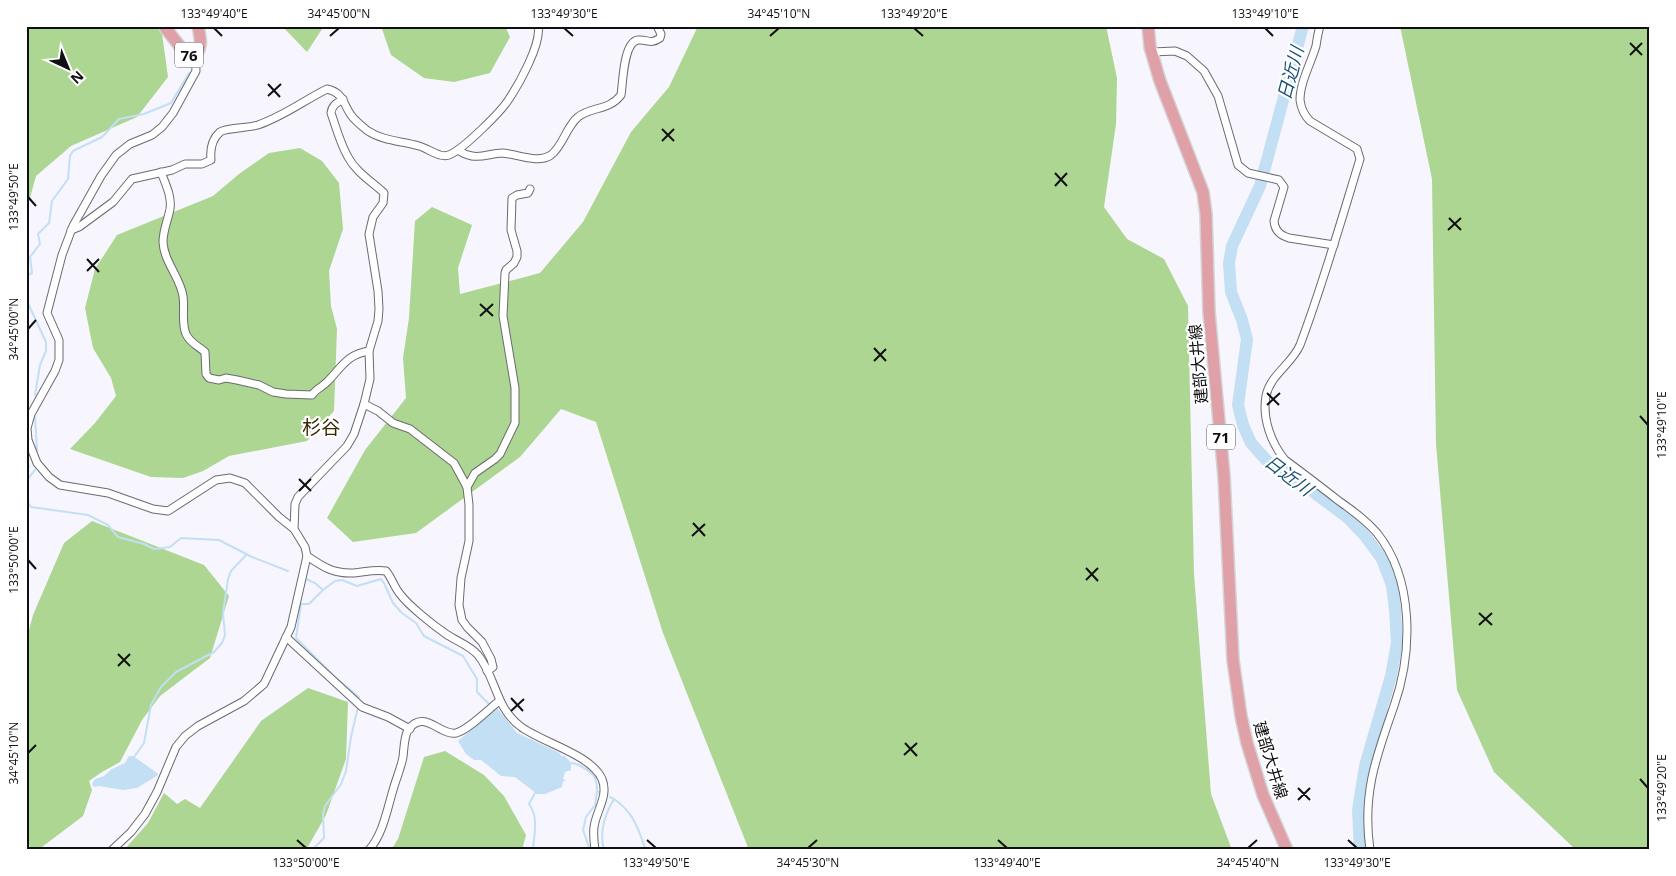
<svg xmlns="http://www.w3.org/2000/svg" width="1676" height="876" font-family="'Open Sans','Noto Sans JP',sans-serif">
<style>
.forest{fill:#acd691}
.water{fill:#c3dff4}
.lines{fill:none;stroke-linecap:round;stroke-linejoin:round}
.stream{stroke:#c3dff4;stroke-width:2}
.river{stroke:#c3dff4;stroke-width:12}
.minor-casing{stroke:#6b6a71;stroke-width:9}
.primary-casing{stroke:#d4d4d4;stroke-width:14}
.minor{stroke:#fff;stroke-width:7}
.primary{stroke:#e0a0a8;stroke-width:11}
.ticks{fill:none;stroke:#100f12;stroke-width:2}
.labels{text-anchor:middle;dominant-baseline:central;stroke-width:4.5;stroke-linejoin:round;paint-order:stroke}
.shield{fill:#fff;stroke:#585759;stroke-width:1}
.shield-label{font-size:15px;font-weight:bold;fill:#100f12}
.street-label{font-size:16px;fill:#100f12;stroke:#fff}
.water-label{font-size:18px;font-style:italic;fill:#1b5173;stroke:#fff}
.quarter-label{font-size:19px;fill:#392800;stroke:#fff}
.neatline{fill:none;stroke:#100f12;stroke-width:2}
.ticks-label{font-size:12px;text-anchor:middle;fill:#100f12}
</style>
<rect width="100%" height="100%" fill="#f7f5fe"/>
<!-- forest -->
<g class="forest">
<polygon points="26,26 161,26 168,77 137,117 71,146 36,176 26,212"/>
<polygon points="282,26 324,26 307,52"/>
<polygon points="381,26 505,26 510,37 490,73 454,82 424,78 391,55"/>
<polygon points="698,26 1106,26 1117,78 1116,124 1104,207 1127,239 1164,259 1188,306 1194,574 1211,794 1232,850 749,850 663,633 596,422 561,409 520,457 416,533 353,542 327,518 365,450 406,398 403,358 409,318 415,221 432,207 472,225 458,268 460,294 540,273 583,222 631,132 669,87"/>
<polygon points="1400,26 1650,26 1650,850 1576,850 1494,772 1457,690 1436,444 1432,179"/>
<polygon points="300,148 322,161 339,183 343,229 329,271 331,306 337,329 334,411 307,441 229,456 203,471 183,478 151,477 70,449 95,423 116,396 111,378 93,348 85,308 95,269 117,235 213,196 239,174 269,153"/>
<polygon points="92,521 204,565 229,596 210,658 160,696 142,720 120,762 102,772 89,781 92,790 83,816 38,850 31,850 28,842 26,842 26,642 33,615 64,543"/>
<polygon points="308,688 348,702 346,759 326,815 306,850 124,850 148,823 164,793 177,804 185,799 200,808 261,721"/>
<polygon points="445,751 484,775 504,796 526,835 522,850 391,850 398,839 424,757"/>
</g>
<!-- water -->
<g class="water">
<polygon points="497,708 517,733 560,753 561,756 565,756 571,763 571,770 565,772 563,779 566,780 563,782 562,787 545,794 537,794 515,777 501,776 481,760 474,760 466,754 458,741"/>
<polygon points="129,756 133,756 157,773 158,775 137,788 123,790 99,786 94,787 92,784 95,779 104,776 112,769 125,763"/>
</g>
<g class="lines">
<!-- stream -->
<g class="stream">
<polyline points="26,276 32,273 30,257 40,244 38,234 49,223 52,201 68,179 70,156 73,151 102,137 119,119 144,114 171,103 189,73"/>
<polyline points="26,299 46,342 46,351 40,365 35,395"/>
<polyline points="35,417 37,451"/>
<polyline points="26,472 29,466"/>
<polyline points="26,481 35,470"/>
<polyline points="26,500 31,507 88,515 108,525 118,537 144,544 154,549 170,547 181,538 219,540 252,557 288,571"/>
<polyline points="306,579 315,583 323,590 335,581 342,580 357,586 381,579 384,583 393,603 402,613 416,623 424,636 463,656 477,679 477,692 490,705"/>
<polyline points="323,590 309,604 301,604 296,638 336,678 359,697"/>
<polyline points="134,757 144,743 151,705 161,687 176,672 214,652 222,643 225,635 223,613 228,579 231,571 247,554"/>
<path d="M569 763C576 763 579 765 584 768 595 774 597 779 597 791L599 792"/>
<path d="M614 799C635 814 637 827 646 850"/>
<polyline points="312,850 324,838 323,814 325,806 341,784 346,771 351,737 358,707"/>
<path d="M533 850C534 834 539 817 529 804L535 793"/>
<polyline points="590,850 583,830 586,817 595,805 597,791"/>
<path d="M604 850C599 832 605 814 614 799L610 797"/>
</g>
<!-- river -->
<polyline class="river" points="1303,26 1260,186 1232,246 1229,263 1231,292 1242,320 1247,339 1238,405 1243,425 1251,443 1268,462 1284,470 1348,518 1365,536 1382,559 1392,585 1395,610 1397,643 1391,676 1365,766 1358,810 1360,850"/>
<defs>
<g id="minor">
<path d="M1320 26C1318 33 1317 39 1316 46 1311 63 1300 82 1300 100 1301 108 1304 115 1310 121L1357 149 1360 159C1341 221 1323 284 1300 345 1292 364 1270 375 1266 396 1262 418 1271 443 1285 460 1303 473 1321 487 1339 501 1353 511 1366 520 1377 533 1414 579 1413 652 1394 706 1376 757 1362 794 1370 850"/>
<path d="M1152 52 1175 51 1187 56 1204 71 1218 96 1238 165 1248 173 1279 180 1284 187 1274 221C1275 231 1280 235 1289 238L1334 245"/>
<path d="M458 150C462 153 467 155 472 156 482 158 492 153 502 153 517 154 538 164 551 155 563 146 566 127 578 117 592 106 609 111 621 95 623 84 623 42 638 40 648 39 650 45 660 38L661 34 657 26"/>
<path d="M161 172C165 183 172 196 170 209 168 220 163 230 163 242 164 262 180 277 183 296 185 309 181 321 186 334 190 343 198 346 205 352L206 374 209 378 219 380 226 378 237 380 259 385 273 392 286 394 312 395C316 389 322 387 327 382 341 368 347 354 369 351"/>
<path d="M71 230 79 227 113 202 132 179 172 170 185 164H202L211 160C210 150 212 139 220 132 225 128 248 128 258 125 284 116 303 101 327 89 344 93 343 104 351 115 355 121 363 127 368 131 383 141 402 141 419 146 426 148 433 153 440 155 444 156 448 156 451 154 464 148 501 112 509 99 519 84 542 43 538 26"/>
<polyline points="364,404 378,411 393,423 410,429 454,463 467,487 469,505 469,541 461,578 459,605 462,620 467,627 482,642 491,659 493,667 487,671"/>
<polyline points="467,487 475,473 495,459 500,454 515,423 515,388 503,316 505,273 506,270 514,263 517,257 517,251 511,230 512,198 517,195 528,193 530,189"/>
<path d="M294 529 295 504 298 497 347 446 354 434 364 404 370 379 369 351 378 321 379 309 378 291 369 234 373 217 383 203 384 193C371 181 356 172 348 157 340 143 336 127 331 113 332 105 337 103 343 99"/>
<path d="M307 556C323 567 334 574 354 573 365 572 375 569 386 571 392 578 394 587 400 594 409 606 433 625 446 634 456 641 469 645 478 655 496 677 495 707 520 726 540 742 591 754 602 779 609 796 596 811 594 827 593 835 594 842 595 850"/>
<polyline points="286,637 362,707 388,717 410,729"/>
<polyline points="112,850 131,832 145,814 157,792 176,747 185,736 198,726 244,701 264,684 291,627 307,556 305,547 294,529 279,517 245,483 230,478 216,480 168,511 153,509 108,493 60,485 49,477 37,463 28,440 27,428 31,414 55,371 59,360 59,340 47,313 62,255 73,226 101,176 116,155 130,144 152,135 162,127 173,113 196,71 195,55"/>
<path d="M369 850C383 834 387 810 393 790 396 779 401 768 403 757 404 749 404 737 408 730 424 708 440 736 456 733 468 730 489 709 499 701"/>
</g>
<g id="primary">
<path d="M164 26 185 53 193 56C204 49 200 37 198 26"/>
<polyline points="1148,26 1150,47 1160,81 1203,192 1206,214 1209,312 1224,476 1233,660 1241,716 1247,743 1263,795 1287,850"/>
</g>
</defs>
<!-- minor casing -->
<use href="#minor" class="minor-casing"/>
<!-- primary casing -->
<use href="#primary" class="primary-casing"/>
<!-- minor -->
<use href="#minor" class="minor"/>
<!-- primary -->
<use href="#primary" class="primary"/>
</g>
<!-- ticks -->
<path class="ticks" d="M214 28 222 36M564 28 573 36M914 28 923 36M1265 28 1273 36M330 36 339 28M770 36 779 28M1630 43 1642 55M1630 55 1642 43M268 84 280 97M268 96 281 84M662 129 674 141M662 141 674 129M1055 173 1067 186M1055 186 1067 173M28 197 36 206M1449 218 1461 230M1448 230 1461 218M87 259 99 272M87 271 99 259M480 304 493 316M480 316 493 304M28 329 36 320M874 348 886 361M874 361 886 349M1267 393 1279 405M1267 405 1280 393M1640 416 1648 425M299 479 311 491M299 491 311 479M693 523 705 536M692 536 705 524M28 560 36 569M1086 568 1098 581M1086 580 1098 568M1479 613 1492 625M1479 625 1492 613M118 654 130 666M118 666 130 654M511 698 523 711M511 711 524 699M905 743 917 756M28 753 36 745M904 755 917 743M1640 779 1648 788M1298 788 1310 800M1298 800 1310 788M297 840 306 848M647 840 656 848M998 840 1007 848M1348 840 1357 848M808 848 817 840M1248 848 1257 840"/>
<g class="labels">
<!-- shield labels -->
<g class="shield">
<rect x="175" y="42.5" width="28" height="25" rx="4"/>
<rect x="1207" y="424.5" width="28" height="25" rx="4"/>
</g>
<g class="shield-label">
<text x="189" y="55">76</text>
<text x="1221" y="437">71</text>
</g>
<!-- street labels -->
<g class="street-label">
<text transform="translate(1198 364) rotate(-95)">建部大井線</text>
<text transform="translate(1271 760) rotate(73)">建部大井線</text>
</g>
<!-- water labels -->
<g class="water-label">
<text transform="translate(1290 73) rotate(-75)">日近川</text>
<text transform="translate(1289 475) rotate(37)">日近川</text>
</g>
<!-- quarter labels -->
<g class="quarter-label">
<text x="321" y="427">杉谷</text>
</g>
</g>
<!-- border -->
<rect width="1676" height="876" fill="none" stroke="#ffffff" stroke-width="55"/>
<!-- north arrow -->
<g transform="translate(68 68) rotate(136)" stroke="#ffffff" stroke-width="4" paint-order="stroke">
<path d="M0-4L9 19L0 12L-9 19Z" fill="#100f12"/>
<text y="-8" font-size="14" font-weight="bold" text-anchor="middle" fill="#100f12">N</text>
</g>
<rect x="28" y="28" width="1620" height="820" class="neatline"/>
<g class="ticks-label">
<text x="214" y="18">133°49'40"E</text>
<text x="339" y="18">34°45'00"N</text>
<text x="564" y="18">133°49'30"E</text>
<text x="779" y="18">34°45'10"N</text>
<text x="914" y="18">133°49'20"E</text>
<text x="1265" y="18">133°49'10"E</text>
<text transform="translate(14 197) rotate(-90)" y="4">133°49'50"E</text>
<text transform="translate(14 329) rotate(-90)" y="4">34°45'00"N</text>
<text transform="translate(1662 425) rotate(-90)" y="4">133°49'10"E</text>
<text transform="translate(14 560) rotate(-90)" y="4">133°50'00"E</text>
<text transform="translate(14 753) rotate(-90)" y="4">34°45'10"N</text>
<text transform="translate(1662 788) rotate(-90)" y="4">133°49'20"E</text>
<text x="306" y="867">133°50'00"E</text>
<text x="656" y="867">133°49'50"E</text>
<text x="808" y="867">34°45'30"N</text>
<text x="1007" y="867">133°49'40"E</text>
<text x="1248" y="867">34°45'40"N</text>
<text x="1357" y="867">133°49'30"E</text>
</g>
</svg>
